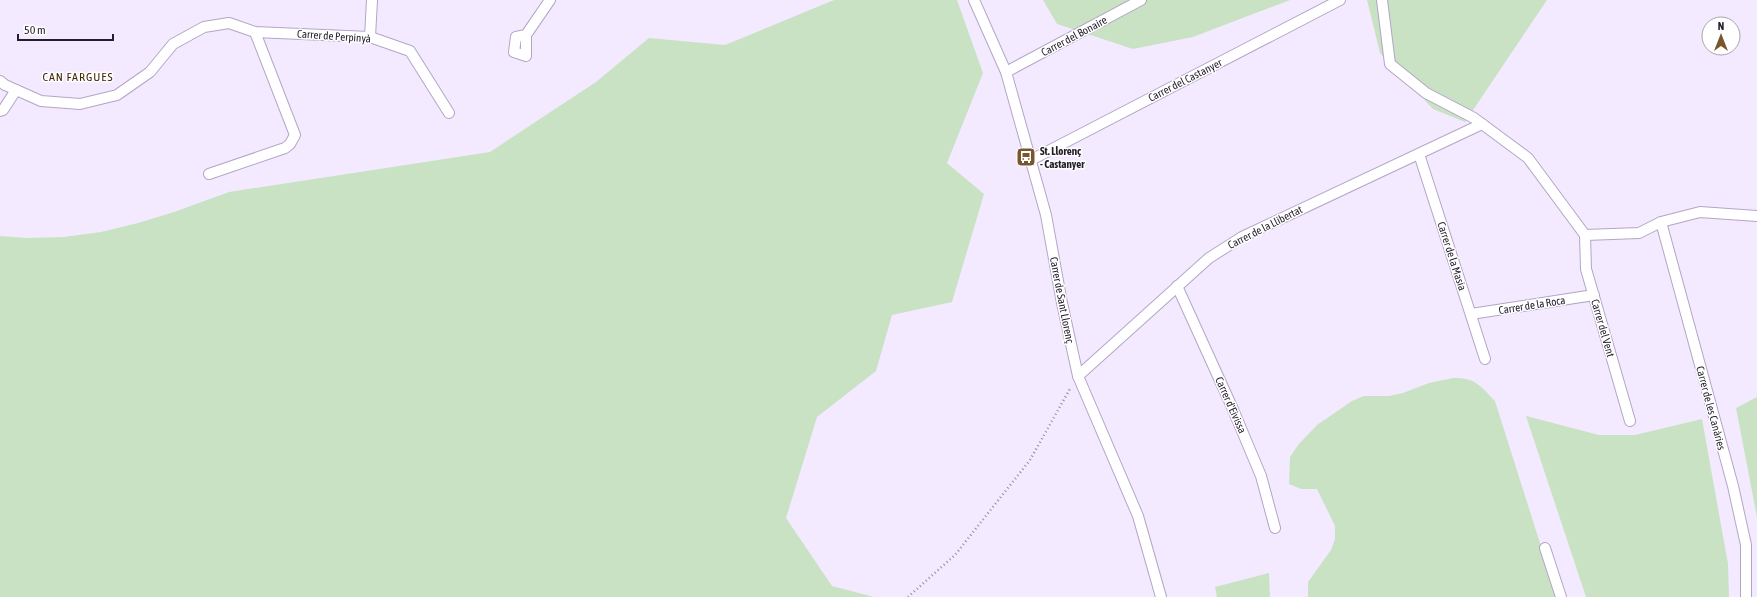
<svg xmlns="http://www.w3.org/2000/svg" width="1757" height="597" font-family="'Asap Condensed',sans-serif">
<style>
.green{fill:#c9e2c4}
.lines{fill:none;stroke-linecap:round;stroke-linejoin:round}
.street-casing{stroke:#b4a5c6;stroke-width:12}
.path{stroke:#948c9d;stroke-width:2.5;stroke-dasharray:1 3;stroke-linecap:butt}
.street{stroke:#fff;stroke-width:10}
.labels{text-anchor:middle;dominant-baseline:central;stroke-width:3;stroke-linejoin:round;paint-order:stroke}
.street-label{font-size:11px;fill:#241e2b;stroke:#fff}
.poi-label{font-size:11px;font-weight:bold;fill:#241e2b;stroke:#fff;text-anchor:start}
.neighbourhood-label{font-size:12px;letter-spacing:1px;fill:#432a07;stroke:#fff}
</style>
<rect width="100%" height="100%" fill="#f3eaff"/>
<!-- green -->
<g class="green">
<polygon points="834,0 957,0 983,73 947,163 984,194 952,302 892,315 876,371 817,417 786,518 832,586 874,597 0,597 0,236 27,238 64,237 101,232 138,223 174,212 229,192 490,152 596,82 649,38 725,45"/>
<polygon points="1043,0 1290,0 1193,37 1133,49 1057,24"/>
<polygon points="1367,0 1547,0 1465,122 1433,109 1380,53"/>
<path d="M1453 378C1477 378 1480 386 1495 401L1557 597H1308V582L1331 550 1335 539V526L1317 489H1301L1289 484 1290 457 1298 445 1317 425 1352 401 1364 396H1389L1403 393 1429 383Z"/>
<polygon points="1757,397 1757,517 1736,408"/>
<polygon points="1526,416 1599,435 1635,435 1702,419 1728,564 1729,597 1586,597"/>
<polygon points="1269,573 1270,597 1217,597 1215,587"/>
</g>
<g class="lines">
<defs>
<g id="street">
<polyline points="974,0 1006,72 1046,215 1062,303 1078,376 1138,516 1161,597"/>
<polyline points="1382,0 1390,64 1426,93 1474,118 1528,158 1585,235"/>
<polyline points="526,35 516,37 514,52 526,56 526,35 550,0"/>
<polyline points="370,37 372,0"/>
<polyline points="1006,72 1141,0"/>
<polyline points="0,81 5,85 41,101 80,104 117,95 150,72 173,44 204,27 229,23 255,32 370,37 410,51 449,113"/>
<polyline points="0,111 3,110 16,90"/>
<polyline points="1419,154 1485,359"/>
<polyline points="1031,160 1340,0"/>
<polyline points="209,174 285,148 290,144 295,135 255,32"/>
<polyline points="1661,222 1733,486 1746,545 1746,597"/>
<polyline points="1585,235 1586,269 1630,421"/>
<polyline points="1585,235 1639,233 1661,222 1700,212 1757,216"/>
<polyline points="1177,286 1232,407 1261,476 1275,528"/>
<polyline points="1471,314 1594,295"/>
<polyline points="1078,376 1209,258 1242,237 1482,124"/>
<polyline points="1545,548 1561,597"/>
</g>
</defs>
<!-- street casing -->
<use href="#street" class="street-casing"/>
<!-- path -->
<polyline class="path" points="908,597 955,555 1030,460 1071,387"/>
<!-- street -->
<use href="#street" class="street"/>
</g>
<!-- icons -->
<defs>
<symbol id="bus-square" viewBox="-11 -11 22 22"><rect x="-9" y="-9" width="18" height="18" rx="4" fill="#78572e" stroke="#fff"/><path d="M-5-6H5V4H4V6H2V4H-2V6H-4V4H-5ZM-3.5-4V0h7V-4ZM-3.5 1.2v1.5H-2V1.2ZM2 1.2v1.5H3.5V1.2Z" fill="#fff"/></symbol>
</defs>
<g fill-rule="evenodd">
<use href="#bus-square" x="1015" y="146" width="22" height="22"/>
</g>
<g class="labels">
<!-- street labels -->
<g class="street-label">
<text transform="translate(334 36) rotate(4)">Carrer de Perpinyà</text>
<text transform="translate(1074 36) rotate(-28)">Carrer del Bonaire</text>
<text transform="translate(1185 80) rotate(-27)">Carrer del Castanyer</text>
<text transform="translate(1265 227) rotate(-27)">Carrer de la Llibertat</text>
<text transform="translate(1452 256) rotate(72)">Carrer de la Masia</text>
<text transform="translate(1062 300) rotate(79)">Carrer de Sant Llorenç</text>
<text transform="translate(1532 305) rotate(-9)">Carrer de la Roca</text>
<text transform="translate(1603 328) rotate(74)">Carrer del Vent</text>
<text transform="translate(1231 405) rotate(66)">Carrer d'Eivissa</text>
<text transform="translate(1711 408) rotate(75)">Carrer de les Canàries</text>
</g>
<!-- poi labels -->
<g class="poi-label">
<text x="1040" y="151">St. Llorenç<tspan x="1040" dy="13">- Castanyer</tspan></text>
</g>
<!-- neighbourhood labels -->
<g class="neighbourhood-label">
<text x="78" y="77">CAN FARGUES</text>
</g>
</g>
<!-- north arrow -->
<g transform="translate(1721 36)"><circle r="19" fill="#ffffff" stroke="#a7a5aa"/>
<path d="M0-3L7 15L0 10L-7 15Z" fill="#78572e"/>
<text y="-6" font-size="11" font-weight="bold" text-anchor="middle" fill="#241e2b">N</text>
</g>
<!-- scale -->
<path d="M18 34v6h95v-6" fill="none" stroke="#241e2b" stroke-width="2"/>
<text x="24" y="34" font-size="12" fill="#241e2b" stroke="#ffffff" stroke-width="3" paint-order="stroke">50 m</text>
</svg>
